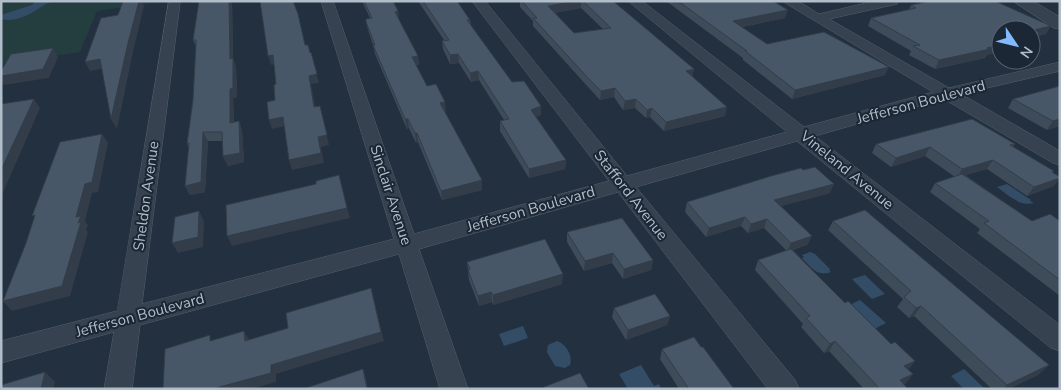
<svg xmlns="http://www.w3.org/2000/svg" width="1061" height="390" font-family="'Nunito Sans',sans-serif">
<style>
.green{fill:#243e40}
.water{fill:#344d67}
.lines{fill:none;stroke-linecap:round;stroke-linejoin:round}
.minor-casing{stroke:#54606d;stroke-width:1}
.tertiary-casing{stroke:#54606d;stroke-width:1}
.minor{fill:#36424f;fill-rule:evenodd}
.tertiary{fill:#36424f;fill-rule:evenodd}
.wall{fill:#3e4b59;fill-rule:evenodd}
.shaded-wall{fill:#323d49}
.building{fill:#485768;stroke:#323d49}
.labels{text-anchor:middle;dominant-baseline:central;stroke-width:4;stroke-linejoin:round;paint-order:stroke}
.street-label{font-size:15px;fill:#b2bdca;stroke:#1b2734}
</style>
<rect width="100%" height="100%" fill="#22303f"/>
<!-- green -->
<polygon class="green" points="1,1 166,1 97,11 80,52 1,64"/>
<!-- water -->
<g class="water">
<path d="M36 1H60C55 2 48 2 44 5 32 13 17 23 1 19V15L32 5Z"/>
<path d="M1007 184 1031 200 1030 201 1034 203C1020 207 1008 195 997 187Z"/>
<path d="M810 252 815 254 830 269 829 270 831 272C817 277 812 268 802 258L804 257 802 255Z"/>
<polygon points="865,275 885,294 872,299 852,279"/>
<polygon points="860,300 886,323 872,330 847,306"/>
<polygon points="523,326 528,338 504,346 499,334"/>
<path d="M557 341C566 344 573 356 570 365L565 368 555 366 547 352 548 345Z"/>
<polygon points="641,365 654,386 659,384 661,389 628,389 619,374"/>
<polygon points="964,369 985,389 964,389 951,376"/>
</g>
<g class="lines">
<defs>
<polygon id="minor" points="169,1 179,1 180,3 142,304 394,239 321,1 333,1 414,234 609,181 472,1 485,1 627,176 787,132 628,1 642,1 804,127 933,92 782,1 798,1 819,14 875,1 899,1 897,4 829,19 949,88 1060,62 1060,71 961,94 1060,151 1060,165 1053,163 944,99 815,136 1060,325 1060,351 1051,348 797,141 636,187 795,380 799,389 768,389 618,192 419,249 468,389 440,389 399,254 140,325 132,389 104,389 114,332 1,363 1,341 117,311"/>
<polygon id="tertiary" points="1013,1 1033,1 1060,17 1060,29 1054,28"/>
</defs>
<!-- minor casing -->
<use href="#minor" class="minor-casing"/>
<!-- tertiary casing -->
<use href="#tertiary" class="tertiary-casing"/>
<!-- minor -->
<use href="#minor" class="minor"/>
<!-- tertiary -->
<use href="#tertiary" class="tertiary"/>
</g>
<!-- wall -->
<g class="wall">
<polygon points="199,1 232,1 233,58 236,67 237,97 233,98 234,122 239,121 242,131 244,162 228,166 223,156 223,141 208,141 205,192 190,195 185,186 189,148 187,144 193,100 196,46 193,40"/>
<polygon points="362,1 393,1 398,11 399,20 418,56 419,65 416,65 427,86 446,111 445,112 482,180 482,190 442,200 418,142 416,143 409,128 407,129 375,54 373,45 368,30 366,22 370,18"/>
<polygon points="418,1 457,1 470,20 471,25 512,82 541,115 536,117 566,160 565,169 529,178 500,131 500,121 504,120 479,80 471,82 459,63 450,64 443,49 442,41 444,40"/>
<path d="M520 1H613L694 69 692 77 725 116 664 131 650 117 646 118 635 108 623 110 614 97 600 100 588 87 533 26V21L520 7ZM581 8 603 29 574 33 554 13Z"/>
<polygon points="666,1 773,1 785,18 742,27 767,44 885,75 792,99 743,60 743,58"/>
<polygon points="911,5 1046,34 1038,36 1035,41 1001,30 1001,51 987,55 985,58 935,69 909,55 911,51 868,26 871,18 909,10"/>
<polygon points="1060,86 1060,126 1047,130 1008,108 1013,99"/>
<polygon points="876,144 1015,144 1013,147 1053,173 1054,186 1027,196 987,169 965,175 1032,221 1060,221 1060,296 977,233 980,229 930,192 935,183 955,177 925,156 891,167 872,153"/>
<polygon points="830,193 781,206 812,236 807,245 793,250 845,303 891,344 915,361 908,370 913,374 905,384 903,384 908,389 864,389 829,351 824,353 801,327 803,324 755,270 758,260 786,250 764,228 748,233 741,226 706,237 685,212 687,202"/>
<polygon points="833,221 1049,365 1038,375 1008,389 992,389 914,316 909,318 897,307 903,299 828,230"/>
<polygon points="567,232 653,260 651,270 623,279 612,263 584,271 567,242"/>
<polygon points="467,262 562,284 493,305 492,302 479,306 469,280"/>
<polygon points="614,308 670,316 667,325 626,340 612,317"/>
<polygon points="662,349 734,389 679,389 660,359"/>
</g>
<!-- shaded-wall -->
<g class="shaded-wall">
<polygon points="139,1 142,1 144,6 133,52 117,129 111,119 128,43"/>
<polygon points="229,1 232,1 233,68 230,59"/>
<polygon points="575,1 581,1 581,8 547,14 548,6"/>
<polygon points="788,10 785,18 731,29 733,21"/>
<polygon points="398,11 399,20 395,12"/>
<polygon points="1051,26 1046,34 1038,36 1035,41 1031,42 1031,36 1034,30"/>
<polygon points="1001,44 1001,51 987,55 985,58 935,69 939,60"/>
<polygon points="53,48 58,57 49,78 4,85 1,81 1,76"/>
<polygon points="311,52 319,83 311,84 317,116 314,107 309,76"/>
<polygon points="458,54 459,63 450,64 450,55"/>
<polygon points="273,55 275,64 271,65 268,56"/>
<polygon points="418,56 419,65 413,66 412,57"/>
<polygon points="233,58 236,67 237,97 233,98 234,132 230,123 230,89"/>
<polygon points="100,59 105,68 90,71 85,62"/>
<polygon points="889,67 885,75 792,99 795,90"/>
<polygon points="694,69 692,78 686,71"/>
<polygon points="478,71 479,80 471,82 470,73"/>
<polygon points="615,88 614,97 600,100 601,91"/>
<polygon points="34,99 40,108 1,197 1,170"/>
<polygon points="636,99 635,108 623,110 625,101"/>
<polygon points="445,102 446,111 441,112 440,103"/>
<polygon points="320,106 329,145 321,147 324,163 292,170 289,160 318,137"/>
<polygon points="541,106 541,115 531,119 531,110"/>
<polygon points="727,107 725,116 664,131 666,122"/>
<polygon points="652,108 650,117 646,118 647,110"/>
<polygon points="283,117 286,126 272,129 269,120"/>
<polygon points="405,119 408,119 409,128 407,129"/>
<polygon points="1060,119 1060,126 1047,130 1053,121"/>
<polygon points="239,121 242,131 244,162 228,166 223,156"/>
<polygon points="203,132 208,141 205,192 190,195 185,186"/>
<polygon points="415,133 417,133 418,142 416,143"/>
<polygon points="102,134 108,143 98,192 92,193 85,221 88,225 86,230 88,232 70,296 12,311 3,301 76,217 85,184"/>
<polygon points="930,147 925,156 891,167 896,158"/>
<polygon points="566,160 565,169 529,178 529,169"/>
<polygon points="993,160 987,169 957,178 962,169"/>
<polygon points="1060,178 1054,186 1027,196 1034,187"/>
<polygon points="482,180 482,190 442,200 441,191"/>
<polygon points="834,184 830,193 771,209 774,200"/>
<polygon points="341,185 350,218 232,246 227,236"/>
<polygon points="199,211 204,221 203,247 178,253 172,243"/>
<polygon points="745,217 741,226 706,237 709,228"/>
<polygon points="767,219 764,228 748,233 751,224"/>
<polygon points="812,236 807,245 787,252 791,243"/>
<polygon points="613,253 612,263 584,271 585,261"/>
<polygon points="653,260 651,270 623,279 624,269"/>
<polygon points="563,274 562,284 493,305 493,295"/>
<polygon points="371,288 384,341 276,374 276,382 251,389 212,389 271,365"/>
<polygon points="491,292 492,302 479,306 478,296"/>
<polygon points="921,306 914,316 909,318 916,308"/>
<polygon points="670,316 667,325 626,340 628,330"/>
<polygon points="244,331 250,341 245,341"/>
<polygon points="835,341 829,351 824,353 830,344"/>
<polygon points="915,361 907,371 904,366"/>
<polygon points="1049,365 1038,375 1008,389 1003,389 1007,385"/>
<polygon points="363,369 366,379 368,389 367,389"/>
<polygon points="45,372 55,382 53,389 41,389"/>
<polygon points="913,374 905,384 894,389 900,380"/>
</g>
<!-- building -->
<g class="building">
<polygon points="123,1 139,1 128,43 111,119 100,59 85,62 101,18 118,15"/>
<polygon points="199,1 229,1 230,59 233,58 233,88 230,89 230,123 239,121 240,153 223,156 222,132 203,132 201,182 185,186 189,143 187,144 193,100 196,44 196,40 193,40"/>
<polygon points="260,1 293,1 298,14 305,45 308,45 310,53 311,52 317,74 309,76 314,107 320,106 327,135 318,137 321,153 289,160 283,117 269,120 267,102 275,100 274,85 276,84 273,55 268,56"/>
<polygon points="364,1 393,1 398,11 395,12 418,56 412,57 427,86 436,84 445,102 440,103 482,180 441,191 417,133 415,133 408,119 405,119 373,45 375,45 366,22 366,19 372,18"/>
<polygon points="423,1 457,1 470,20 467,20 512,82 524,81 541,106 531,110 566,160 529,169 500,121 509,119 478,71 470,73 458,54 450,55 442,41 449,40"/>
<polygon points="522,1 575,1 548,6 574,33 611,28 583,1 613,1 694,69 686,71 727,107 666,122 652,108 647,110 636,99 625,101 615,88 601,91 588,78 533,18 537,18"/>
<polygon points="678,1 773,1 788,10 733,21 767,44 824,32 889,67 795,90 745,51 747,51"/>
<polygon points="930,1 995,1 1051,26 1034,30 1040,33 1031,36 1031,30 1001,30 1001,44 987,48 990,49 939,60 913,46 920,45 871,18 916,8 911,5"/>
<polygon points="53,48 43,69 1,76 1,71 11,54"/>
<polygon points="1060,86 1060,119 1053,121 1013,99"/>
<polygon points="34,99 1,170 1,104"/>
<polygon points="972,119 1015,144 1010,145 1054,171 1052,172 1060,177 1060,178 1034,187 993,160 962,169 930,147 896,158 876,144"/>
<polygon points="102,134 92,182 85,184 76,217 81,216 78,223 81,222 62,286 3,301 26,243 35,215 32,216 60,142"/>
<polygon points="815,167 834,184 774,200 812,236 791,243 767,219 751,224 745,217 709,228 687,202 771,176 801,168 803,170"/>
<polygon points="962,174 1032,221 1050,214 1060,221 1060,280 984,223 989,221 935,183"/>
<polygon points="339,175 347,208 227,236 226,205 316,184 316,181"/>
<polygon points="865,210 1049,365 1007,385 921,306 916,308 904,297 911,291 833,221"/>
<polygon points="199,211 198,237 172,243 175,217"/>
<polygon points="622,218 653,260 624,269 613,253 585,261 567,232"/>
<polygon points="545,239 563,274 493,295 491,292 478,296 468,270 470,269 467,262"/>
<polygon points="791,249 845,303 848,301 891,344 895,342 915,361 904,366 913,374 900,380 908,389 880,389 835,341 830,344 806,318 810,316 758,260"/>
<polygon points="371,288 381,332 271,365 271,373 212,389 163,389 165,349 210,335 210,341 244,331 245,341 288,328 286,313"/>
<polygon points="655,294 670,316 628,330 614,308"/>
<polygon points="694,337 701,347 703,347 734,389 689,389 662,349"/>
<polygon points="363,369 367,389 306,389 306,388"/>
<polygon points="45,372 41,389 1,389 1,385"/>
<polygon points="580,373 589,389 545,389 544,387"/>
</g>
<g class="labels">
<!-- street labels -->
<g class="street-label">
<text transform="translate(921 102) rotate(-15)">Jefferson Boulevard</text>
<text transform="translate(847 170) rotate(39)">Vineland Avenue</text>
<text transform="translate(391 195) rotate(72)">Sinclair Avenue</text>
<text transform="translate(631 195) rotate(52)">Stafford Avenue</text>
<text transform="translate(146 196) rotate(-82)">Sheldon Avenue</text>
<text transform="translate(531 209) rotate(-16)">Jefferson Boulevard</text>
<text transform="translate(140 315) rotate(-15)">Jefferson Boulevard</text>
</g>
</g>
<!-- border -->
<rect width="1061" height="390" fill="none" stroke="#b2bdca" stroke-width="5"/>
<!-- north arrow -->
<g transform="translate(1016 45) rotate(125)"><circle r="24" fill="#1b2734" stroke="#576370"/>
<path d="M0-4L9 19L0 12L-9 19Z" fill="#82b9ff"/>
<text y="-8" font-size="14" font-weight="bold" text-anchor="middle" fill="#b2bdca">N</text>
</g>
</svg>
